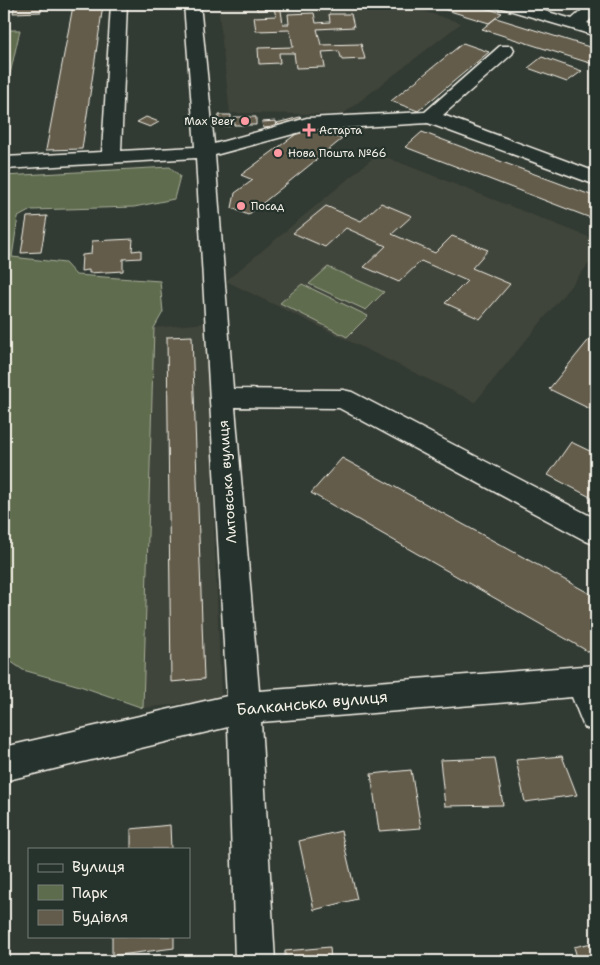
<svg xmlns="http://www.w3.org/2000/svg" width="600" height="965" font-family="'Shantell Sans',sans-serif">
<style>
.built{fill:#41453a}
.green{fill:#5e6c4e;stroke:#a9ae9b}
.building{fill:#635c4c;stroke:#f4f1e8}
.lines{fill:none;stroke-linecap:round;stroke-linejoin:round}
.minor-casing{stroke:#f4f1e8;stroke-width:3}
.minor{fill:#26332d;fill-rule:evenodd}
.poi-dot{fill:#ff9aa2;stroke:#26332d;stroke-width:2}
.labels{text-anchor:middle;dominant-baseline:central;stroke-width:4.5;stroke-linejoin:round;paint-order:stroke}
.far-poi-label{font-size:11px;fill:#f4f1e8;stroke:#26332d;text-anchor:start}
.street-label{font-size:14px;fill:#f4f1e8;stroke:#26332d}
.near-street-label{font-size:16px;fill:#f4f1e8;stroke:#26332d}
</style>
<rect width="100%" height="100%" fill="#323b33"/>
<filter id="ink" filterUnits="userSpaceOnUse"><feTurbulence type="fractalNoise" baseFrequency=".02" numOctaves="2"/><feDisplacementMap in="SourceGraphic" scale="10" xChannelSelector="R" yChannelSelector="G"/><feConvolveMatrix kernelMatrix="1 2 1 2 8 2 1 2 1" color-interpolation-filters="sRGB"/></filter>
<g filter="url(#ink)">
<!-- built -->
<g class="built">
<polygon points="218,4 401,4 461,23 343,114 230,113"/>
<polygon points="378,154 596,240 596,255 475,402 226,281"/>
<polygon points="206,323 221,699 143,708 154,328"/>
</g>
<!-- green -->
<g class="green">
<polygon points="4,30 20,30 10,74 4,74"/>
<polygon points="170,167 180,176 174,199 134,207 31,210 18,217 12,257 65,263 76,275 160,281 163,312 154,328 143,708 80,686 23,670 4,657 4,176"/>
<polygon points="328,267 384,292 366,310 309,284"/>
<polygon points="302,284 368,316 347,337 280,303"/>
</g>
<!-- building -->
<g class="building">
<polygon points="15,4 43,4 41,12 13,13"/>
<polygon points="256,4 280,4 283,24 289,24 288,14 314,13 316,23 330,22 329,14 351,14 354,27 317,29 321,45 361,44 365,59 342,60 339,51 322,52 325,67 296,68 294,53 279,53 280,63 259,64 258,48 293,47 290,30 256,31 254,17 276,16 274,9 257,10"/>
<polygon points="427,4 472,4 502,13 489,23"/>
<polygon points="103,5 82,149 46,150 73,6"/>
<polygon points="496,18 596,49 596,65 482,29"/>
<polygon points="463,43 489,52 418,111 391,101"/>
<polygon points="542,57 582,71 567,82 528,68"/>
<polygon points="219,115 231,115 231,126 218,126"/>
<polygon points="146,117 159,122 150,127 137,122"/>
<polygon points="235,117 256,117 256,125 234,125"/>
<polygon points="300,117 304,122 282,128 277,123"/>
<polygon points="276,121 277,127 263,128 262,122"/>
<polygon points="307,126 342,139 248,215 232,208 235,193 253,180 241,175"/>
<polygon points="422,132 596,197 596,220 405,147"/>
<polygon points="381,203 412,216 392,234 435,253 452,236 488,250 472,268 510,284 480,319 445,303 467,281 421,261 399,282 364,267 386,246 346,228 325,247 293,233 326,206 361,221"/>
<polygon points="47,216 41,252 21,253 27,217"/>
<polygon points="133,239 132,251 141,250 141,258 123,259 123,271 89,273 89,270 81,271 82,255 91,254 92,241"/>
<polygon points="596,331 596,400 590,409 549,389"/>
<polygon points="192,336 204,679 171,682 167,337"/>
<polygon points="571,442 596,454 596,500 548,475"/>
<polygon points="342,458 596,597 596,656 311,493"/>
<polygon points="562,756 577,795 525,802 516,760"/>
<polygon points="495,758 503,805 445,806 440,760"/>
<polygon points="411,770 421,828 379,831 371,774"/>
<polygon points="170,825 171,849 131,849 131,829"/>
<polygon points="341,831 357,899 314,910 299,841"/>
<polygon points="112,936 174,936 174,948 112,956"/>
<polygon points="596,942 596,961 578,961 574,947"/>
<polygon points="330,947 331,961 285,961 285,951"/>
</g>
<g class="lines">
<defs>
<g id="minor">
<polygon points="111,4 127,4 121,151 195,147 184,4 200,4 214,144 307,118 425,112 500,46 512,46 514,50 512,54 443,115 596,172 596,185 428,123 308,130 215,155 233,389 343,390 352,392 596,519 596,545 586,541 339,408 235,407 259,691 596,665 596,732 584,727 572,697 261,722 275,961 235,961 228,727 4,781 4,747 227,696 196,158 4,169 4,157 102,152"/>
<polygon points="497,4 521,4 572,19 589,4 596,4 596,14 587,23 596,26 596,36 499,7"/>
</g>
</defs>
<!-- minor casing -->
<use href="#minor" class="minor-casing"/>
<!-- minor -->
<use href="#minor" class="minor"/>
</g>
</g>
<!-- markers -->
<g class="poi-dot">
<circle cx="245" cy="121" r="5"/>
<path d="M306.5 122.5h5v5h5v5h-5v5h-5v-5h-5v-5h5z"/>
<circle cx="278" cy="153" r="5"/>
<circle cx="241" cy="206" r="5"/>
</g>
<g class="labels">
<!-- far-poi labels -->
<g class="far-poi-label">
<text x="235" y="121" text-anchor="end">Max Beer</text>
<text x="319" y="130">Астарта</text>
<text x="288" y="153">Нова Пошта №66</text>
<text x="251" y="206">Посад</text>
</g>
<!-- street labels -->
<g class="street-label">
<text transform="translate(227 482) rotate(-94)">Литовська вулиця</text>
</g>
<!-- near-street labels -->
<g class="near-street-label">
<text transform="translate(312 703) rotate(-5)">Балканська вулиця</text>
</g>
</g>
<!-- margin -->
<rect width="600" height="965" fill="none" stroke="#26332d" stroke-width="20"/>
<rect x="10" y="10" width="580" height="945" fill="none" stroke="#f4f1e8" stroke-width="2" filter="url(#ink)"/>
<!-- legend -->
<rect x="28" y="848" width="162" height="90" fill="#26332d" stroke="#787f78"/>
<rect x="38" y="864" width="25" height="8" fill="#26332d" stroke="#787f78"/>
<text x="72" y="872" font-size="15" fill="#f4f1e8">Вулиця</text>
<rect x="38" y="885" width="25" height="15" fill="#5e6c4e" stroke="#787f78"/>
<text x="72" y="898" font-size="15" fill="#f4f1e8">Парк</text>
<rect x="38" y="910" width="25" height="15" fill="#635c4c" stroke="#787f78"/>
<text x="72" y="922" font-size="15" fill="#f4f1e8">Будівля</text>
</svg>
